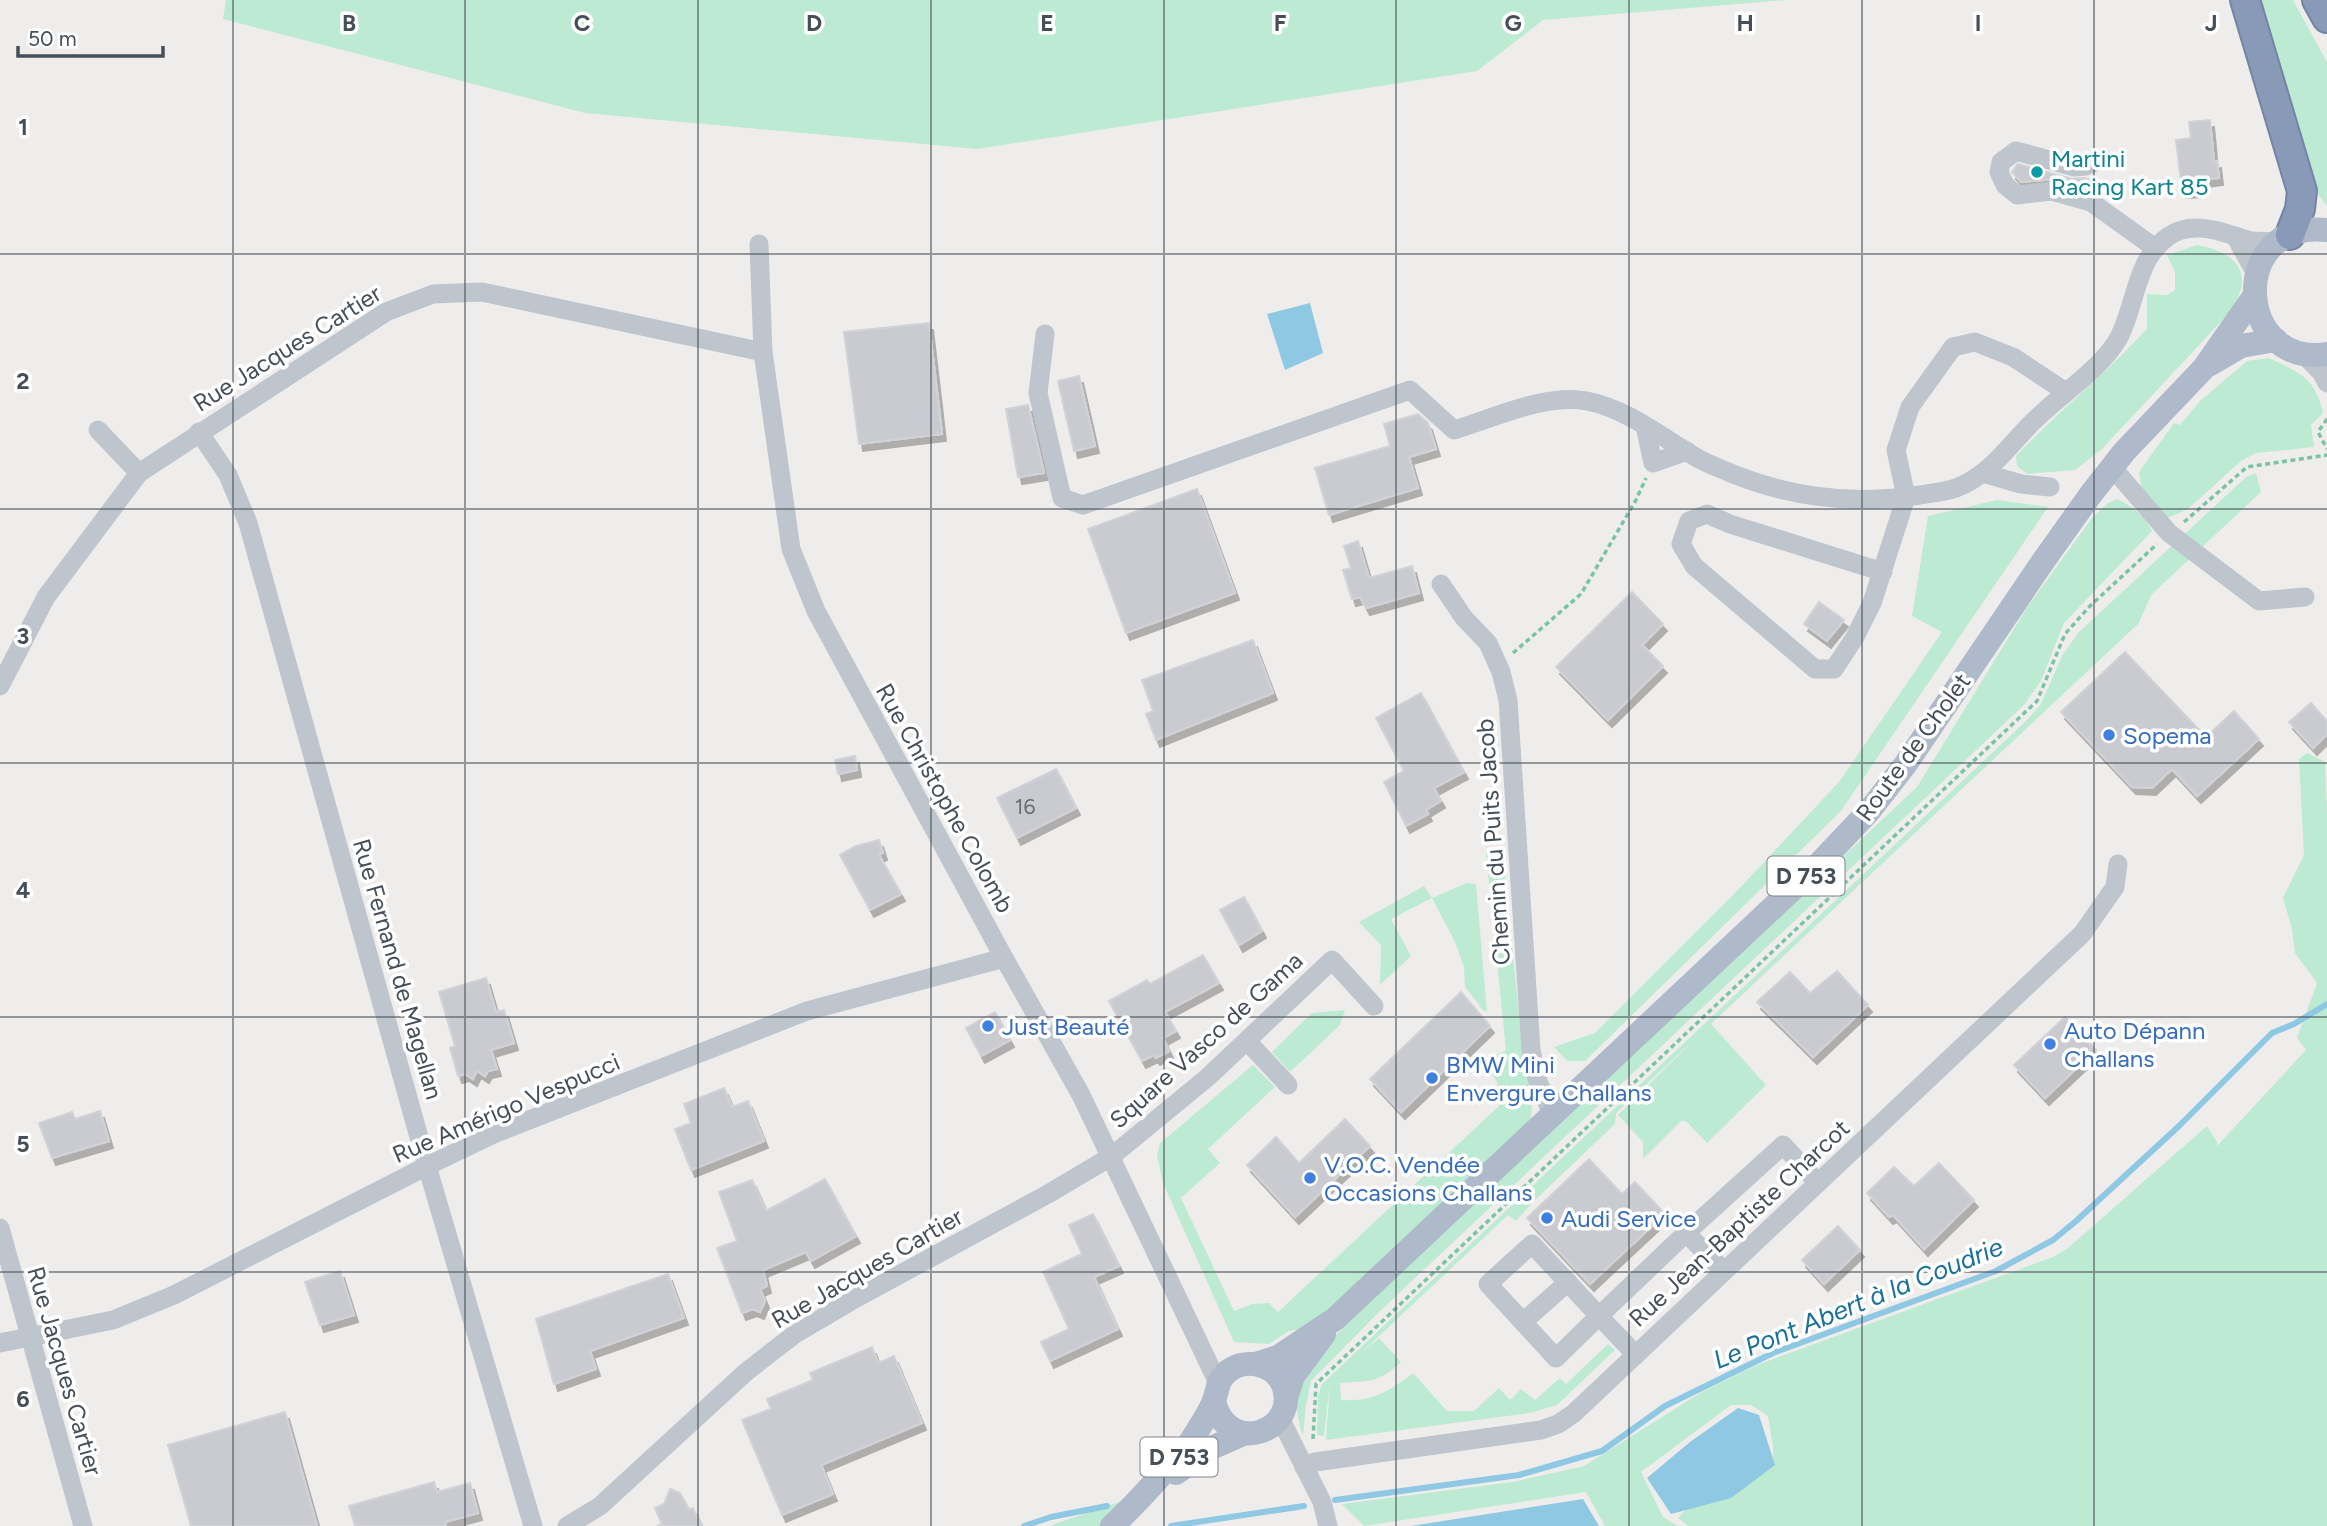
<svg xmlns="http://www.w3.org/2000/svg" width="2327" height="1526" font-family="Figtree,sans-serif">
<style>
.green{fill:#bdead3}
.water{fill:#8ec8e3}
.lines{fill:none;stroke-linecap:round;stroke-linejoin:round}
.stream{stroke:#8ec8e3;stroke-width:6}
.building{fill:#cacbd1;stroke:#d1d2d7;stroke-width:2;filter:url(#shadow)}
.highway-casing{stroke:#7385a3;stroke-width:32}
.path{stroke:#79c4a7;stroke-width:3.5;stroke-dasharray:5 3.5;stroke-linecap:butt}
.minor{stroke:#bec5cd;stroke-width:19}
.major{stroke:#aeb9c9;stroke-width:24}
.highway{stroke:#889ab7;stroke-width:28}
.grid{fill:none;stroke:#464e58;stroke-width:2;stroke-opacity:0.55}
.culture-dot{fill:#0f9aa8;stroke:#fff;stroke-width:2.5}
.shop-dot{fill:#3f7fe0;stroke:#fff;stroke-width:2.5}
.labels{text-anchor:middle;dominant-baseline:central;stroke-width:7;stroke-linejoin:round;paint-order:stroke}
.number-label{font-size:21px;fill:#676d76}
.shield{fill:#fff;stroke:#7e838a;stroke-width:2}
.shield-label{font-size:23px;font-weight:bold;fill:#464e58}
.culture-label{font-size:24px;fill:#0d838f;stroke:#fff;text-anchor:start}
.street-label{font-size:24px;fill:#464e58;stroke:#fff}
.shop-label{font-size:24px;fill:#366cbe;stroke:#fff;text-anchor:start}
.water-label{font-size:26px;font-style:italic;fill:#187099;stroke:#fff}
.grid-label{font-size:23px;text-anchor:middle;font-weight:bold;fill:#464e58;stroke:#fff;stroke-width:7;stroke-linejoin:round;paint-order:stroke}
</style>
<defs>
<filter id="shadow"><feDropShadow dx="4" dy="7" stdDeviation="0" flood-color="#0004"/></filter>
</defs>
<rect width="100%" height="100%" fill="#efedec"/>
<!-- green -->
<g class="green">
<polygon points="226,0 1787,0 1543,20 1477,71 977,149 585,113 223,19"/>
<polygon points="2260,0 2293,0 2327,62 2327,206 2318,194"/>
<path d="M2197 245C2221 249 2250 262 2240 292 2238 299 2233 306 2229 313L2101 450 2075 470 2027 474 2017 466 2016 456C2058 412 2105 374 2147 329V294L2167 295 2175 290V272L2167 255Z"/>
<path d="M2269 358C2300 373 2315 377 2323 413L2311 425 2314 447 2256 453 2241 461 2188 509 2168 518 2141 486 2139 472 2174 423 2180 425 2200 401 2247 361Z"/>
<path d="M2256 473 2261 492 2152 594 2138 624 1711 1024 1766 1085 1707 1143 1686 1121H1681L1643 1159V1142L1618 1115 1699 1035 1616 1113 1615 1124 1534 1201 1516 1221 1508 1215 1362 1352 1379 1338 1401 1362C1379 1383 1369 1381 1340 1383L1341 1400C1372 1402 1390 1391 1413 1373L1447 1411H1474L1499 1388 1510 1400 1521 1389 1535 1400 1560 1378 1566 1384 1608 1344 1615 1350 1557 1405 1530 1413 1326 1440 1330 1382 1324 1436 1317 1435 1318 1396 1322 1384 2027 720 2041 704 2062 656 2078 633 2246 477Z"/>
<path d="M2117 499C2133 507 2144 515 2152 531L2064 623 2041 681 2024 705 1379 1312 1311 1381 1306 1405 1303 1436C1298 1422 1295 1404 1298 1388 1305 1360 1364 1308 1386 1286L1917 787 2026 609 2092 518 2108 503Z"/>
<polygon points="1997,500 2048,507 1841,811 1585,1061 1567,1061 1554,1047 1595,1033 1734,894 1839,782 1942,632 1912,616 1928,516"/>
<polygon points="2307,753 2325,762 2327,813 2327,1526 1688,1526 1678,1518 1688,1507 1740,1486 1773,1460 1773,1447 1768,1416 1751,1405 1731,1405 1641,1472 1663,1517 1678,1526 1605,1526 1586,1492 1364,1526 1342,1504 1513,1482 1584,1466 1702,1392 1757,1365 2053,1257 2068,1248 2207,1126 2217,1142 2217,1146 2306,1050 2297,1038 2317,983 2295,953 2292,929 2283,898 2304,855 2299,759"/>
<polygon points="1502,847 1524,1064 1532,1100 1531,1120 1309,1327 1289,1331 1269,1344 1234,1342 1163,1183 1157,1155 1160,1143 1253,1065 1275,1087 1208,1149 1220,1163 1181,1198 1234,1311 1252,1304 1269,1303 1278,1312 1499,1106 1497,1081 1484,1066 1496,1055 1506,1050 1486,853"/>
<polygon points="1467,883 1476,884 1487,1012 1483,1010 1465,987 1464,967 1455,942 1432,898 1391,919 1411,956 1380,985 1381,945 1359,922 1424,886 1432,898"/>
<polygon points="1345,1010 1340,1025 1290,1072 1272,1052 1312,1013"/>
<polygon points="1122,1501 1101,1526 1049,1526"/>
</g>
<!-- water -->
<g class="water">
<polygon points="1310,303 1323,353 1285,370 1267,314"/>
<polygon points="1738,1408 1759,1415 1775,1465 1731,1498 1671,1514 1647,1478 1690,1442"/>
<polygon points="1583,1499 1599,1526 1411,1526"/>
</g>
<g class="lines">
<!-- stream -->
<g class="stream">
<polyline points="1335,1500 1519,1475 1602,1451 1665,1406 1773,1353 1996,1271 2053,1240 2075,1222 2179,1126 2272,1033 2294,1024 2327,1004"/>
<polyline points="1024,1526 1051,1517 1107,1506"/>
<polyline points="1171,1526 1304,1506"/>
</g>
</g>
<!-- building -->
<g class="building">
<polygon points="2210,120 2214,162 2217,161 2219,178 2196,181 2197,190 2182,191 2176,140 2191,138 2189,122"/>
<polygon points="2018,164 2072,179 2085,178 2110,185 2092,190 2055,179 2021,182 2012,172"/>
<polygon points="929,323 942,434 859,444 844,332"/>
<polygon points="1079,376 1095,446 1074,451 1058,381"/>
<polygon points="1028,405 1044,473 1018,477 1006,409"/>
<polygon points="1418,414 1428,423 1436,449 1409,457 1418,488 1329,515 1315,468 1390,446 1384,424"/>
<polygon points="1197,489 1235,593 1126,633 1088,529"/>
<polygon points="1358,541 1369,578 1412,566 1419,593 1366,608 1360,597 1352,599 1343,570 1351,568 1344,546"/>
<polygon points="1632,592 1663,624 1642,645 1663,666 1608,720 1556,667"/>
<polygon points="1819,602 1844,620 1827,641 1804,624"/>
<polygon points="1253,640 1273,693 1156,740 1146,714 1153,711 1142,680"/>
<polygon points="2125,652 2206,737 2234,711 2259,739 2197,796 2172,769 2152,788 2132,787 2061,712"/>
<polygon points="1421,693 1464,772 1434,788 1441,801 1426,810 1428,814 1406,826 1384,782 1404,771 1376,718"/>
<polygon points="2311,703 2327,721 2327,734 2313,748 2289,722"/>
<polygon points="855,756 857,770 838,774 835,760"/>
<polygon points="1056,769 1076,808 1017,838 997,798"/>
<polygon points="879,840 883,853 879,855 901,894 870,910 840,855 856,846"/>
<polygon points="1244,897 1262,931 1239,945 1220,910"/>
<polygon points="1203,955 1219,983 1165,1012 1176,1031 1163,1038 1169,1051 1156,1058 1154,1055 1142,1061 1109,1001 1147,980 1150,984"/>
<polygon points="1837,971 1868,1005 1813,1057 1757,1002 1790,972 1810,993"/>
<polygon points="486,978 496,1012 504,1010 514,1043 491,1050 497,1069 488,1071 485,1076 477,1071 473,1079 465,1074 458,1076 450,1048 455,1046 439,992"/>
<polygon points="1461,992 1490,1026 1401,1112 1370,1079"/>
<polygon points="995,1012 1010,1040 981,1056 966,1028"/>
<polygon points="2065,1017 2096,1050 2045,1098 2014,1065"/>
<polygon points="724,1088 732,1107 748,1101 764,1141 691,1170 675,1129 691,1123 684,1104"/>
<polygon points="100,1111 109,1141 52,1158 39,1123 72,1112 75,1119"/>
<polygon points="1345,1119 1370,1146 1295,1217 1247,1165 1276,1137 1299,1163"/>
<polygon points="1589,1159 1622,1194 1635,1182 1665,1214 1590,1284 1527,1218"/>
<polygon points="1939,1163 1974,1200 1924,1249 1893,1215 1889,1217 1867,1193 1894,1167 1914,1186"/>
<polygon points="825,1179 856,1236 811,1261 806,1252 763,1270 767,1286 760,1289 765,1301 760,1312 753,1309 742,1313 717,1248 737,1241 719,1192 752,1180 766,1211"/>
<polygon points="1093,1214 1119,1266 1094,1277 1118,1329 1050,1361 1041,1342 1069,1329 1043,1272 1082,1254 1069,1225"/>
<polygon points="1838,1226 1860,1250 1824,1284 1802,1260"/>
<polygon points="340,1271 354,1315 320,1325 305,1282"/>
<polygon points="668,1274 684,1318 590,1351 596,1369 554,1384 536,1319"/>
<polygon points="872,1347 878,1363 894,1356 922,1423 821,1465 833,1494 782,1515 742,1420 771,1409 767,1399 813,1380 810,1373"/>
<polygon points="285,1412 317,1526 191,1526 168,1445"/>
<polygon points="434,1482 437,1492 470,1483 478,1513 445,1522 446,1526 355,1526 349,1506"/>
<polygon points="670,1489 680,1493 689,1510 693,1508 701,1526 657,1526 662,1524 655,1508 664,1504"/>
</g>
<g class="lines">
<defs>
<g id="highway">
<polyline points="2245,0 2302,191 2300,209 2290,235"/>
<polyline points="2317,0 2327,18"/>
</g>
</defs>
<!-- highway casing -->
<use href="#highway" class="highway-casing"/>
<!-- path -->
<g class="path">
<polyline points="2327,419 2318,432 2327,449"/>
<polyline points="2184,522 2247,467 2327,455"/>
<polyline points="1513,653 1581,594 1636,500 1646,478"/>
<polyline points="1313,1439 1316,1384 2037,701 2065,634 2090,606 2157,544"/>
</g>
<!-- minor -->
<g class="minor">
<polyline points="2103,158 2086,166 2075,167 2016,151 2001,162 1999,172 2005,185 2017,195 2052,191 2091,202 2155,248"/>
<polyline points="759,244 763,352 791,549 816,611 1004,958 1081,1095 1218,1383"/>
<polyline points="2256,274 2235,236 2251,241 2279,242"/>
<path d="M1045 334 1038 393 1062 498 1083 505 1410 390 1454 430C1494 418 1546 393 1587 401 1628 409 1664 439 1699 459 1710 465 1722 469 1733 474 1793 498 1856 505 1920 495 1931 493 1945 492 1956 488 1993 474 2011 441 2039 416 2062 394 2103 366 2118 339 2136 307 2135 258 2169 236 2189 222 2214 229 2235 236"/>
<polyline points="2301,352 2321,372 2327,383"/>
<polyline points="1645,426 1653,463 1687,451"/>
<polyline points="98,430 139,473"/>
<polyline points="199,432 228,475 248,523 427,1166 533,1526"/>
<polyline points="2112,467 2169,533 2259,601 2305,597"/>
<polyline points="1983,473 2021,484 2050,487"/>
<polyline points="1883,572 1730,524 1707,514 1689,521 1681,544 1694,566 1815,669 1834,669 1855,637 1872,603 1906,497 1896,450 1910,407 1953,347 1975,342 2013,357 2066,392"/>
<polyline points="1441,584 1464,618 1488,643 1501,672 1508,700 1531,1050 1537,1079 1552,1114"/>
<polyline points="0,686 46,597 139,473 386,312 433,294 482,292 763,352"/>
<polyline points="1247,1041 1288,1085"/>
<polyline points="0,1228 83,1526"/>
<polyline points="1686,1233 1783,1145 1818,1183"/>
<polyline points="1523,1322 1568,1282"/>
<polyline points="0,1343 113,1320 174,1295 427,1166 496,1133 807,1011 1004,958"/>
<polyline points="1636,1355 1599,1316 1556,1358 1488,1284 1532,1244 1599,1316 1686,1233 1724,1271"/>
<polyline points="1280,1418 1322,1502 1328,1526"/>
<polyline points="1304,1467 1315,1462 1541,1430 1558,1424 1573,1414 2082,934 2115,887 2118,864"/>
<polyline points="567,1526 600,1506 746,1372 795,1334 851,1301 1048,1194 1112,1156 1208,1077 1332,960 1374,1006"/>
</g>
<!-- major -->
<g class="major">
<path d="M2327 230C2227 219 2235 368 2327 354"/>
<polyline points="2210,364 2241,346 2276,340"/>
<polyline points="1256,1364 1278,1357 1335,1319 1816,867 1870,810 1905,765 2044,560 2091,494 2124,452 2204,368 2253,298"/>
<polyline points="1286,1398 1293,1376 1324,1334"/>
<polyline points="1176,1473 1209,1449 1243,1434"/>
<path d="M1112 1526C1131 1509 1147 1491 1164 1472 1172 1463 1182 1454 1189 1444 1197 1431 1207 1417 1213 1403 1218 1392 1216 1383 1225 1374 1242 1357 1273 1362 1283 1385 1301 1431 1227 1458 1214 1401"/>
</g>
<!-- highway -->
<use href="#highway" class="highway"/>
</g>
<!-- grid -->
<path class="grid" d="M233 0V1526M465 0V1526M698 0V1526M931 0V1526M1164 0V1526M1396 0V1526M1629 0V1526M1862 0V1526M2094 0V1526M0 254H2327M0 509H2327M0 763H2327M0 1017H2327M0 1272H2327"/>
<!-- markers -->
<circle class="culture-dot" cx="2037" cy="172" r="7"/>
<g class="shop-dot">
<circle cx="2109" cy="735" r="7"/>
<circle cx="988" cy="1026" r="7"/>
<circle cx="2050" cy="1044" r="7"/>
<circle cx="1432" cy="1078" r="7"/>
<circle cx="1310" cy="1178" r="7"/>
<circle cx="1547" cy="1218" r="7"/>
</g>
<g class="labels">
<!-- number labels -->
<g class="number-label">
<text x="1025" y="806">16</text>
</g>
<!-- shield labels -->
<g class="shield">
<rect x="1767.5" y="856.5" width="77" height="39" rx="5"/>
<rect x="1140.5" y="1437.5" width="77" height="39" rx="5"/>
</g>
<g class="shield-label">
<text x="1806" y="876">D 753</text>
<text x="1179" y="1457">D 753</text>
</g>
<!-- culture labels -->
<g class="culture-label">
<text x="2051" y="158">Martini<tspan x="2051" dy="28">Racing Kart 85</tspan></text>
</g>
<!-- street labels -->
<g class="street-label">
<text transform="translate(287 348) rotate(-32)">Rue Jacques Cartier</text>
<text transform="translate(1913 747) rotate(-54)">Route de Cholet</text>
<text transform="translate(945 798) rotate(61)">Rue Christophe Colomb</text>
<text transform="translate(1493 842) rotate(-94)">Chemin du Puits Jacob</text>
<text transform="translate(398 969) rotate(74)">Rue Fernand de Magellan</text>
<text transform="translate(1206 1040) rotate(-42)">Square Vasco de Gama</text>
<text transform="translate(506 1108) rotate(-23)">Rue Amérigo Vespucci</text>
<text transform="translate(1739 1223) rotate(-43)">Rue Jean-Baptiste Charcot</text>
<text transform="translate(867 1268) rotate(-30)">Rue Jacques Cartier</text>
<text transform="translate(65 1371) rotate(74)">Rue Jacques Cartier</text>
</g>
<!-- shop labels -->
<g class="shop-label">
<text x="2123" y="735">Sopema</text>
<text x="1002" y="1026">Just Beauté</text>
<text x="2064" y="1030">Auto Dépann<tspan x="2064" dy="28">Challans</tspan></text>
<text x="1446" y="1064">BMW Mini<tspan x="1446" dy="28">Envergure Challans</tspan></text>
<text x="1324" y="1164">V.O.C. Vendée<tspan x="1324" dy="28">Occasions Challans</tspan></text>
<text x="1561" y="1218">Audi Service</text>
</g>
<!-- water labels -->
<g class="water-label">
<text transform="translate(1858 1303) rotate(-22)">Le Pont Abert à la Coudrie</text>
</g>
</g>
<g class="grid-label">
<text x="349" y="31">B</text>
<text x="582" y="31">C</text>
<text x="814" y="31">D</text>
<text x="1047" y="31">E</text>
<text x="1280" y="31">F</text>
<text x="1513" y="31">G</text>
<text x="1745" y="31">H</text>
<text x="1978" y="31">I</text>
<text x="2211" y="31">J</text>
<text x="23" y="135">1</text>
<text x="23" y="389">2</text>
<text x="23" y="644">3</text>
<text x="23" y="898">4</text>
<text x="23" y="1152">5</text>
<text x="23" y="1407">6</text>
</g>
<!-- scale -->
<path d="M18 46v10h145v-10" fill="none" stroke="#464e58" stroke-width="3.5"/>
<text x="28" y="46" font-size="21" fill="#464e58" stroke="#ffffff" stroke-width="5" paint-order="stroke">50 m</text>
</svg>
